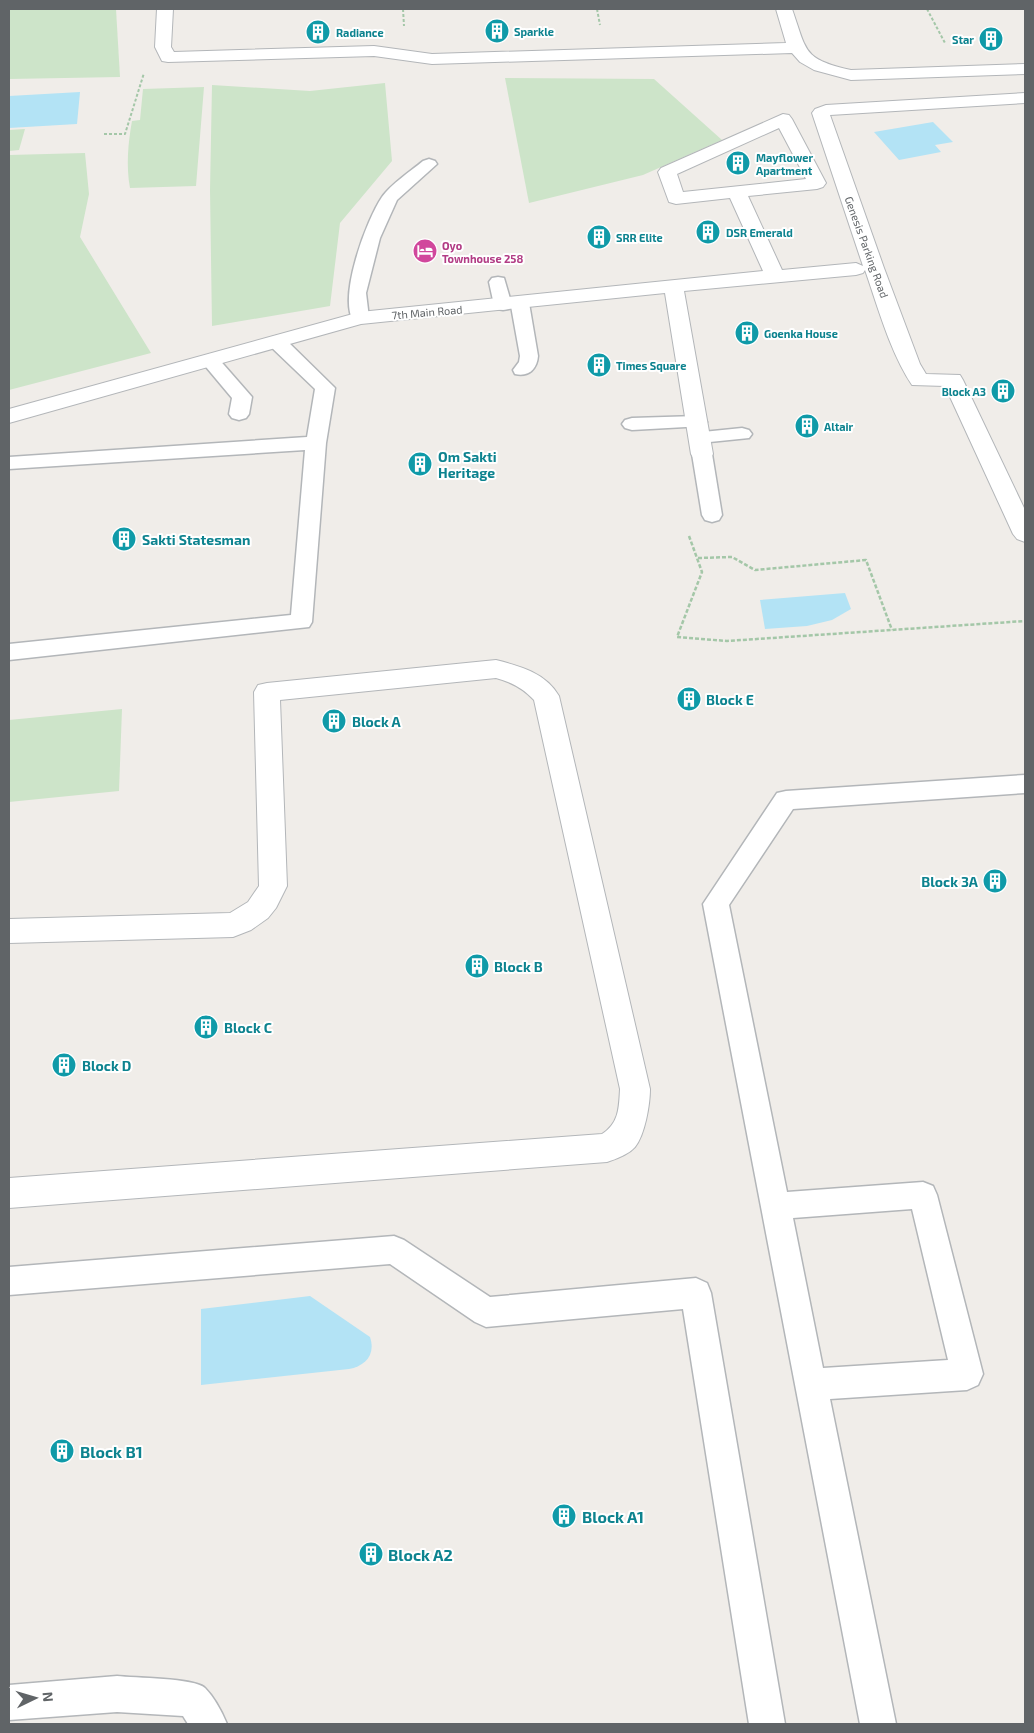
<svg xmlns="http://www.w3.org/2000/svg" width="1034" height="1733" font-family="'Exo 2',sans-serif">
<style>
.green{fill:#cde4c9}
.water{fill:#b3e3f5}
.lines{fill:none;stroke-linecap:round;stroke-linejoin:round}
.lane-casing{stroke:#b3b6b9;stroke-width:3}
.street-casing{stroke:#b3b6b9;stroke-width:2}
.path-far1{stroke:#a4c7a8;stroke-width:2;stroke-dasharray:3 2;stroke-linecap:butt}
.path{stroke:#a4c7a8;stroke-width:2.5;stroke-dasharray:4 2;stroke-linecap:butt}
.lane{fill:#fff;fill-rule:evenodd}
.street{fill:#fff;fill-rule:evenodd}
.labels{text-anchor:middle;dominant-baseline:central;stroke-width:4;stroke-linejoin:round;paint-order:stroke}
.far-culture-label{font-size:11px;font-weight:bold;fill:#0d838f;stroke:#fff;text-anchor:start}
.far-hotel-label{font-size:11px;font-weight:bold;fill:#b23c85;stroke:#fff;text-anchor:start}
.far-street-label{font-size:11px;fill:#606467;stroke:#fff}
.culture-label{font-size:14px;font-weight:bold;fill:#0d838f;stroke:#fff;text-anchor:start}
.near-culture-label{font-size:16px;font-weight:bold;fill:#0d838f;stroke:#fff;text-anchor:start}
</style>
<rect width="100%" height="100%" fill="#f0ede9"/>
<!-- green -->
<g class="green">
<polygon points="9,9 116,9 120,77 9,79"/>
<polygon points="505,78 654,79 722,140 643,175 529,203"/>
<polygon points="385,83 392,161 340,223 330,306 212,326 210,190 212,85 310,91"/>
<path d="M204 87 196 186 130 188C126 166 128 143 132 121L140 120 143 89Z"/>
<polygon points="25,129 19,150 9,151 9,130"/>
<polygon points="85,153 89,194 80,237 151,353 9,390 9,155"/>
<polygon points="122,709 119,791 9,802 9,720"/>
</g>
<!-- water -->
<g class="water">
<polygon points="80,92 77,124 9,128 9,96"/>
<polygon points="933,122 953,142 935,145 941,152 899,160 874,132"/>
<polygon points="845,593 851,609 832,620 807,626 765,629 760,600"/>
<path d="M310 1296 370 1337C376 1355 365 1366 349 1369L201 1385V1309Z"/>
</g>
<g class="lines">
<defs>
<g id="lane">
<path d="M429 159 435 161 437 164 397 200 380 238 366 293 369 318 366 322 360 323 354 322C337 298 367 219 382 197 391 184 411 171 423 161Z"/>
<path d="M498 277 504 278 511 302 514 299 520 298 526 299 529 303 538 356C537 369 529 377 515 374L513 370 519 362 520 356 511 306 509 309 503 310 497 309 494 305 489 282 492 278Z"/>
<polygon points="277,336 284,338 335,388 326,443 312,622 309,627 9,660 9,644 291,615 305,450 9,469 9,457 307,437 315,389 270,346 268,342 270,338"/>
<polygon points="210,355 217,357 252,397 249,414 246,418 239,420 232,418 229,414 232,398 201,361 203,357"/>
<polygon points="697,416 704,418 707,422 704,426 632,430 625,428 622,424 625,420 632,418"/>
<polygon points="742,428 749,430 752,434 749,438 700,443 693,441 690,437 693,433"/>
<polygon points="702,448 709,449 712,454 722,515 719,520 712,522 705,520 702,515 692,454 695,449"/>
<path d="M1025 775V793L793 809 729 905 787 1192 923 1182 933 1186 937 1195 983 1374 978 1385 967 1390 830 1399 896 1724H860L703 904 777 793 786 791ZM912 1209 948 1360 823 1368 793 1218Z"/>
<polygon points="394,1236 404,1240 490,1297 696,1278 707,1283 711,1293 785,1724 749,1724 683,1309 486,1327 475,1322 390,1264 9,1295 9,1267"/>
<path d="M117 1676C134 1678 195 1678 205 1688 214 1697 222 1712 227 1724H188L183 1716 117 1712 9 1720V1685Z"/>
</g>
<g id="street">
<path d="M157 9H173L171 47 174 52 374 46 432 54 786 43 776 9H792C807 51 802 59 851 70L1025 64V74L851 80 814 70 800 62 792 53 432 64 374 56 168 62 162 61 155 47Z"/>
<path d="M1025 93V103L830 115 884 268 920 364 926 374 960 375 963 380 1025 510V542L1017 539 1013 534 945 386 912 385C890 352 878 307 865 270L863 273 856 275 684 291 713 454 710 459 702 461 694 459 691 454 665 293 361 324 9 423V409L360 312 763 271 730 198 676 204 669 202 658 172 661 168 783 114 789 115 792 119 826 183 823 187 817 189 748 196 782 270 856 263 863 266 812 113 815 109 826 105ZM779 128 806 179 683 192 677 174Z"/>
<path d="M496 660C520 666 546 673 559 696L650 1089C650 1104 645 1135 635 1147 629 1154 616 1159 607 1162L9 1208V1178L602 1134C619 1123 619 1108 620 1089L534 700C523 688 511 682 496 678L280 700 287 886 276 908 268 918 251 930 233 937 9 943V919L230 913 248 902 259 886 254 692 258 685 267 683Z"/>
</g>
</defs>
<!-- lane casing -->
<use href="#lane" class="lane-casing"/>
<!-- street casing -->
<use href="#street" class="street-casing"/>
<!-- path-far1 -->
<g class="path-far1">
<polyline points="403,9 404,26"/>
<polyline points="597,9 600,25"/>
<polyline points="927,9 945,43"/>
<polyline points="104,134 125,134 144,73"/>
</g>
<!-- path -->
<g class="path">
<polyline points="689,536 702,572 677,637 727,641 1025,621"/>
<polyline points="698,558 732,557 755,570 866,560 892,630"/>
</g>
<!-- lane -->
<use href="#lane" class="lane"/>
<!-- street -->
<use href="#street" class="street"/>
</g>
<!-- icons -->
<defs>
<symbol id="building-disc" viewBox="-11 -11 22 22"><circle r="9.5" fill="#0f9aa8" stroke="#fff"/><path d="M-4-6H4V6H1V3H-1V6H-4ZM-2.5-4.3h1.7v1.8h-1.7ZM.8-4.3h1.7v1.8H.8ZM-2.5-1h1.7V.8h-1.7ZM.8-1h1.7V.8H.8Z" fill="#fff"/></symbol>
<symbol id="hotel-disc" viewBox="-11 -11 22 22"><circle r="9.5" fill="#d1479c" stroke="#fff"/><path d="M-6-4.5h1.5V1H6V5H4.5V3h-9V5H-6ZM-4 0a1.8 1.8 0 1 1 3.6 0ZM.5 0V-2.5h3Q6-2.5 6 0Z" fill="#fff"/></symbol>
</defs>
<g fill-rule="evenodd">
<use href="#building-disc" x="483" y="17" width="28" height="28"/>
<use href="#building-disc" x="304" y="18" width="28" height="28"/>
<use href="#building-disc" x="977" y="25" width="28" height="28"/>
<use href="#building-disc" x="724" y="149" width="28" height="28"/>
<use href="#building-disc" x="694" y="218" width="28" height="28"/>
<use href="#building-disc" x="585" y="223" width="28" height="28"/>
<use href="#hotel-disc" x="411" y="237" width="28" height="28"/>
<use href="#building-disc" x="733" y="319" width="28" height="28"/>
<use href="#building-disc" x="585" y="351" width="28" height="28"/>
<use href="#building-disc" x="989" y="377" width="28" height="28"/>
<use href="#building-disc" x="793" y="412" width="28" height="28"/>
<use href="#building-disc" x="406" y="450" width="28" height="28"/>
<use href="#building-disc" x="110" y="525" width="28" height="28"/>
<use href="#building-disc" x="675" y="685" width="28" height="28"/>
<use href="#building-disc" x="320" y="707" width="28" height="28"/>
<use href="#building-disc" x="981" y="867" width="28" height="28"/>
<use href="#building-disc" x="463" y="952" width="28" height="28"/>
<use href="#building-disc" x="192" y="1013" width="28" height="28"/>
<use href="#building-disc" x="50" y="1051" width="28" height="28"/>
<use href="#building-disc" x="48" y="1437" width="28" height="28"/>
<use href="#building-disc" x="550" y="1502" width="28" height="28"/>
<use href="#building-disc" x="357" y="1540" width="28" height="28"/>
</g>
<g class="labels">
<!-- far-culture labels -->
<g class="far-culture-label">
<text x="514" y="31">Sparkle</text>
<text x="336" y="32">Radiance</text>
<text x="974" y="39" text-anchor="end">Star</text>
<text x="756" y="157">Mayflower<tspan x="756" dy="13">Apartment</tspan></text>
<text x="726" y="232">DSR Emerald</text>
<text x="616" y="237">SRR Elite</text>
<text x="764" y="333">Goenka House</text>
<text x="616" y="365">Times Square</text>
<text x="986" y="391" text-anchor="end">Block A3</text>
<text x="824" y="426">Altair</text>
</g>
<!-- far-hotel labels -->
<g class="far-hotel-label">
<text x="442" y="245">Oyo<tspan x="442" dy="13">Townhouse 258</tspan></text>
</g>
<!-- far-street labels -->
<g class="far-street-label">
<text transform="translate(867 247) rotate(70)">Genesis Parking Road</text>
<text transform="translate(427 312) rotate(-5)">7th Main Road</text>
</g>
<!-- culture labels -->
<g class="culture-label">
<text x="438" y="456">Om Sakti<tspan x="438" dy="16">Heritage</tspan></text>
<text x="142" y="539">Sakti Statesman</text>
<text x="706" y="699">Block E</text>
<text x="352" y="721">Block A</text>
<text x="978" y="881" text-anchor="end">Block 3A</text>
<text x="494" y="966">Block B</text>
<text x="224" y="1027">Block C</text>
<text x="82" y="1065">Block D</text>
</g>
<!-- near-culture labels -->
<g class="near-culture-label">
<text x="80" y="1451">Block B1</text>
<text x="582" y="1516">Block A1</text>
<text x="388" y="1554">Block A2</text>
</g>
</g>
<!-- border -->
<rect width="1034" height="1733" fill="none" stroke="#606467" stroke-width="20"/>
<!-- north arrow -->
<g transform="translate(35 1698) rotate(85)" stroke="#ffffff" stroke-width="4" paint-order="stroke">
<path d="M0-4L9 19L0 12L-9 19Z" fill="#606467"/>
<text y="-8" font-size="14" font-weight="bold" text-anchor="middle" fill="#606467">N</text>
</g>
</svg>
